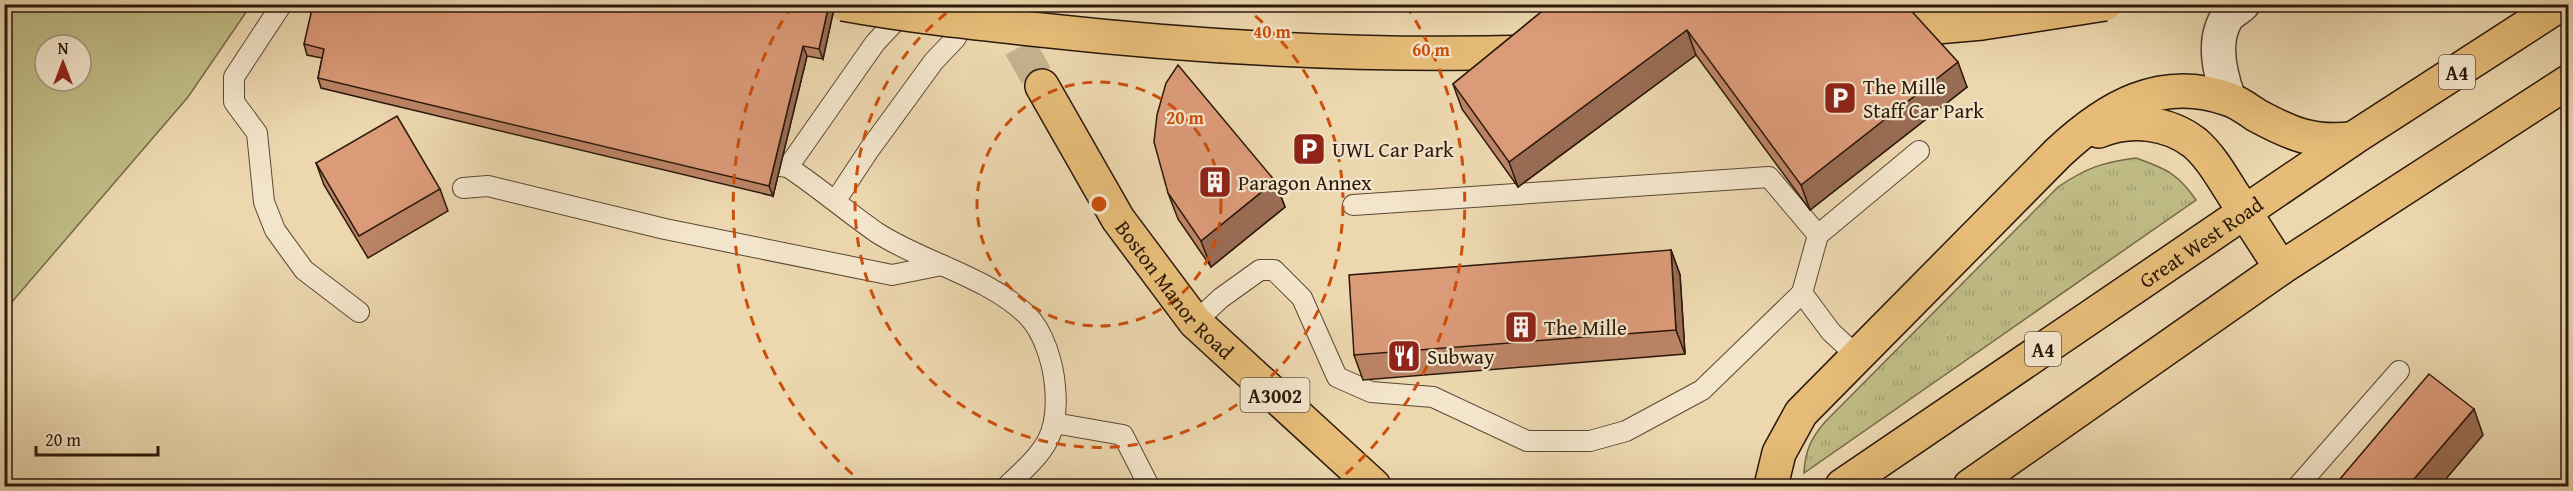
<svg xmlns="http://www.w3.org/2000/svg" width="2573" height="491" viewBox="0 0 2573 491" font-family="'Gentium Book Plus',serif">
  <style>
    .grass { fill: url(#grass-tufts); stroke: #766a48; stroke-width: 1.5 }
    .park { fill: #c0bc85; stroke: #766a48; stroke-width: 1.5; fill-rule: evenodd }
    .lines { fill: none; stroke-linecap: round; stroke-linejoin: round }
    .primary-tunnel { stroke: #c5b18e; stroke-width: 33; stroke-dasharray: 33 16; stroke-linecap: butt }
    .lane-casing { stroke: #5b4834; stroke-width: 22 }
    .street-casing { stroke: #5b4834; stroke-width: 36 }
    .primary-casing { stroke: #2b190b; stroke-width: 36 }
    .highway-casing { stroke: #2b190b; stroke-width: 36 }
    .lane { stroke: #f3e5cb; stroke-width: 20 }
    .street { stroke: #f3e5cb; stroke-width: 33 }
    .primary { stroke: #e6bc78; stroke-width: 33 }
    .highway { stroke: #e6bc78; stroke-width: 33 }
    .highway-bridge-casing { stroke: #2b190b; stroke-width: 36; stroke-linecap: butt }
    .highway-bridge { stroke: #e6bc78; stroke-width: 33 }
    .wall { fill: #bc8467; stroke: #2b190b; stroke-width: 1.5 }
    .shaded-wall { fill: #996c54; stroke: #2b190b; stroke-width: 1.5 }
    .building { fill: #db9a78; stroke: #2b190b; stroke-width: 1.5 }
    .ring { fill: none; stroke: #cc4f0c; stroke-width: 3; stroke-dasharray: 10 8 }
    .labels { text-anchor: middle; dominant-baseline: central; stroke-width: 4.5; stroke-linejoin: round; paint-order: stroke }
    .shield { fill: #f3e5cb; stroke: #675645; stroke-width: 1.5 }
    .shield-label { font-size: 20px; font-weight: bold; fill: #2b190b }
    .poi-label { font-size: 21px; fill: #2b190b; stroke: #f3e5cb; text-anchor: start }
    .street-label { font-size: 21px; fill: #2b190b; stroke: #f3e5cb }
    .centre { fill: #cc4f0c; stroke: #f3e5cb; stroke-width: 3 }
    .ring-label { font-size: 18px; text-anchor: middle; font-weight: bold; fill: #cc4f0c; stroke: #f3e5cb; stroke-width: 4.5; stroke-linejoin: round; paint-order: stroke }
  </style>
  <defs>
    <pattern id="grass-tufts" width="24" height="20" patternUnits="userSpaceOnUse" patternTransform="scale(1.5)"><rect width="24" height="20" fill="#c0bc85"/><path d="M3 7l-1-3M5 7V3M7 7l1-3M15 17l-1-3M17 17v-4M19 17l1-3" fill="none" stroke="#a5a172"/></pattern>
  </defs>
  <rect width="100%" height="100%" fill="#ecd7af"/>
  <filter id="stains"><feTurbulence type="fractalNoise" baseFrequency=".00333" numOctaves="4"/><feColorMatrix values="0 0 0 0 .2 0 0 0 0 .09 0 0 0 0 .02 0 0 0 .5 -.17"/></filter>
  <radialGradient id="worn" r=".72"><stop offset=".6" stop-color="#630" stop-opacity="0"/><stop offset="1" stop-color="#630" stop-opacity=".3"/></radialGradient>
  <path class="grass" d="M2136 158C2167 169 2178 174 2196 200L1804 473C1805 451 1811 438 1825 422L2058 187C2086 168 2103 162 2136 158Z"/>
  <path class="park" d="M5 4 251 5 188 97 5 310ZM45 45H81V81H45Z"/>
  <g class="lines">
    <path class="primary-tunnel" d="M996 4 1042 86"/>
    <defs>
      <g id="lane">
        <path d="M282 4 234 77V102L257 133 264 202 275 230 304 270 359 312"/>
        <path d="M780 166 788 167C818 187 846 211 876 232 921 262 987 276 1027 315 1044 332 1053 363 1055 386 1060 438 1043 452 1007 486"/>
        <path d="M788 167 875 43 905 11"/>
        <path d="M463 188 488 186 665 229 892 275 942 265"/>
        <path d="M836 200 869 150 934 61 955 39 976 4"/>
        <path d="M1353 205 1769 177 1818 235 1802 293"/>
        <path d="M1818 235 1919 151"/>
        <path d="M1195 322 1221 298 1260 270H1274L1302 298 1337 377 1371 392 1433 397 1527 441H1590L1626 431 1702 390 1802 293 1831 332 1856 355"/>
        <path d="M1054 423 1123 435 1149 486"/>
        <path d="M2298 486 2399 371"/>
      </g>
      <path id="street" d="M2229 99C2220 74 2211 40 2228 16 2232 12 2239 8 2243 4"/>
      <g id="primary">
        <path id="s1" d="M1042 86 1118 219 1195 322 1374 486"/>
      </g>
      <g id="highway">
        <path d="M2099 131C2130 118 2168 122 2195 143 2211 157 2222 177 2233 194 2249 219 2265 243 2281 268"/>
        <path d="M1771 486 1779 453 1801 413 2058 153C2106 108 2160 75 2228 99 2238 102 2247 109 2256 115 2291 134 2312 143 2352 139"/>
        <path id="s2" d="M1842 486 2352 139 2561 4"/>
        <path d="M1970 486 2281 268 2568 82"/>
      </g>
    </defs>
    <use href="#lane" class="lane-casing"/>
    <use href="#street" class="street-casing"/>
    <use href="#primary" class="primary-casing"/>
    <use href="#highway" class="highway-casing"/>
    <use href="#lane" class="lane"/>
    <use href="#street" class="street"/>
    <use href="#primary" class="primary"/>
    <use href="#highway" class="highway"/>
    <defs>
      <g id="highway-bridge">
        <path d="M843 4C909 16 975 23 1041 30 1205 48 1371 57 1535 52"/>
        <path d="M1880 32 1982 23 2105 4"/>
      </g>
    </defs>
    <use href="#highway-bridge" class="highway-bridge-casing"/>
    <use href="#highway-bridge" class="highway-bridge"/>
  </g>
  <g class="wall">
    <path d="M835 4 823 59 807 56 773 196 321 88 318 78 322 58 307 55 304 44 320 11Z"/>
    <path d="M1551 4H1905L1967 87 1810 210 1696 55 1518 187 1462 109 1453 84Z"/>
    <path d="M316 163 440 189 448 211 368 258 324 185Z"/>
    <path d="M1275 181 1285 207 1211 267 1178 219 1168 193Z"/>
    <path d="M1671 250 1680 275 1685 354 1363 380 1354 355Z"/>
  </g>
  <g class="shaded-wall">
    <path d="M829 4H835L823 59 819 49Z"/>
    <path d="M1687 30 1696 55 1518 187 1509 162Z"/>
    <path d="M803 46 807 56 773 196 769 186Z"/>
    <path d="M1958 62 1967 87 1810 210 1801 185Z"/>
    <path d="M1275 181 1285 207 1211 267 1201 241Z"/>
    <path d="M1671 250 1680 275 1685 354 1676 330Z"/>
    <path d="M2474 409 2483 435 2440 486H2408Z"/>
  </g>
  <g class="building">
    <path d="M322 4H829L819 49 803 46 769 186 318 78 324 49 304 44 312 9 320 11Z"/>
    <path d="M1551 4H1905L1958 62 1801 185 1687 30 1509 162 1453 84Z"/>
    <path d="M1178 65 1275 181 1201 241 1168 193 1154 142 1157 115 1166 83Z"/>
    <path d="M397 116 440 189 359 236 316 163Z"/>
    <path d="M1671 250 1676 330 1354 355 1349 275Z"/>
    <path d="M2429 374 2474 409 2408 486H2334Z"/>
  </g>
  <g class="ring">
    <circle cx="1099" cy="204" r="122"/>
    <path d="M1241 5A244 244 0 1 1 957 5"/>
    <path d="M866 486A366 366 0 0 1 792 5M1406 5A366 366 0 0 1 1332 486"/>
  </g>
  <defs>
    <symbol id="parking-square" viewBox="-11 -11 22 22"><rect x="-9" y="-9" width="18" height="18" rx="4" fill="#8f2418" stroke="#f3e5cb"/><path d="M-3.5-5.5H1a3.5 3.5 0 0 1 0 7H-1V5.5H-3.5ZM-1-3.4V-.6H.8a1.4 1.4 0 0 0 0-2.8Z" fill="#fff"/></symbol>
    <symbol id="building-square" viewBox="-11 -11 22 22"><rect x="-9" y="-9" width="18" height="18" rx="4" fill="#8f2418" stroke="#f3e5cb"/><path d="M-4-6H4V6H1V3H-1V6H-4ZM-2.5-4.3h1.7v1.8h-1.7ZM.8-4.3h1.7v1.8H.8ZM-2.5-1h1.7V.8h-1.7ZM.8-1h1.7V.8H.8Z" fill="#fff"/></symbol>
    <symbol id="restaurant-square" viewBox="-11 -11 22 22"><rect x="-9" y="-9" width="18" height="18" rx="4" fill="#8f2418" stroke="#f3e5cb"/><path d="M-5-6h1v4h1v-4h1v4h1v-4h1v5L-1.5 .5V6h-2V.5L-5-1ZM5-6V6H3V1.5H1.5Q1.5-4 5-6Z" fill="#fff"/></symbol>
  </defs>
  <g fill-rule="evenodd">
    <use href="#parking-square" x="1821" y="79" width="38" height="38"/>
    <use href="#parking-square" x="1290" y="130" width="38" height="38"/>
    <use href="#building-square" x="1196" y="163" width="38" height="38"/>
    <use href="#building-square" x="1502" y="308" width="38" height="38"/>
    <use href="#restaurant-square" x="1385" y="337" width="38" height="38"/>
  </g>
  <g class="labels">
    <g class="shield">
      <rect x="2439" y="55" width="36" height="34" rx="4.5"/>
      <rect x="2025" y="332" width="36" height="34" rx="4.5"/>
      <rect x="1240.5" y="378" width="69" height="34" rx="4.5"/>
    </g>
    <g class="shield-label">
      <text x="2457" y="72">A4</text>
      <text x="2043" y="349">A4</text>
      <text x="1275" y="395">A3002</text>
    </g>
    <g class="poi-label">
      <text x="1863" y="86">The Mille<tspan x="1863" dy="24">Staff Car Park</tspan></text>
      <text x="1332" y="149">UWL Car Park</text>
      <text x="1238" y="182">Paragon Annex</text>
      <text x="1544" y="327">The Mille</text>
      <text x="1427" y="356">Subway</text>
    </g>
    <g class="street-label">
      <text stroke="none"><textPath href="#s2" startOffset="434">Great West Road</textPath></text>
      <text stroke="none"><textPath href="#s1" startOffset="244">Boston Manor Road</textPath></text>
    </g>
  </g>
  <circle cx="1099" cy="204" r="9" class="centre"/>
  <g class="ring-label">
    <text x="1272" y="38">40 m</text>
    <text x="1431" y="56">60 m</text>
    <text x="1185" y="124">20 m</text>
  </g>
  <rect width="2573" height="491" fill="none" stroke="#ecd7af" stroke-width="24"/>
  <rect x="6" y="6" width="2561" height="479" fill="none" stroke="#2b190b" stroke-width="3"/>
  <rect x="12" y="12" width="2549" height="467" fill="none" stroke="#2b190b" stroke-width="1.5"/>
  <g transform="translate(63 63)"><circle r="28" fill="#f3e5cb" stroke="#a3937e" stroke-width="1.5"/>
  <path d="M0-4.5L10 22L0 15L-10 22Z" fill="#8f2418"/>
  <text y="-9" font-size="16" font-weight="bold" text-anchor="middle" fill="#2b190b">N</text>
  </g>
  <path d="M36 446v9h122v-9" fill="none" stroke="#2b190b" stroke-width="3"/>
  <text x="45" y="446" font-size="18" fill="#2b190b" stroke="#f3e5cb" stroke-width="4.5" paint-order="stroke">20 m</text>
  <rect width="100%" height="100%" filter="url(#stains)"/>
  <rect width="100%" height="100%" fill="url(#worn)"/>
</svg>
